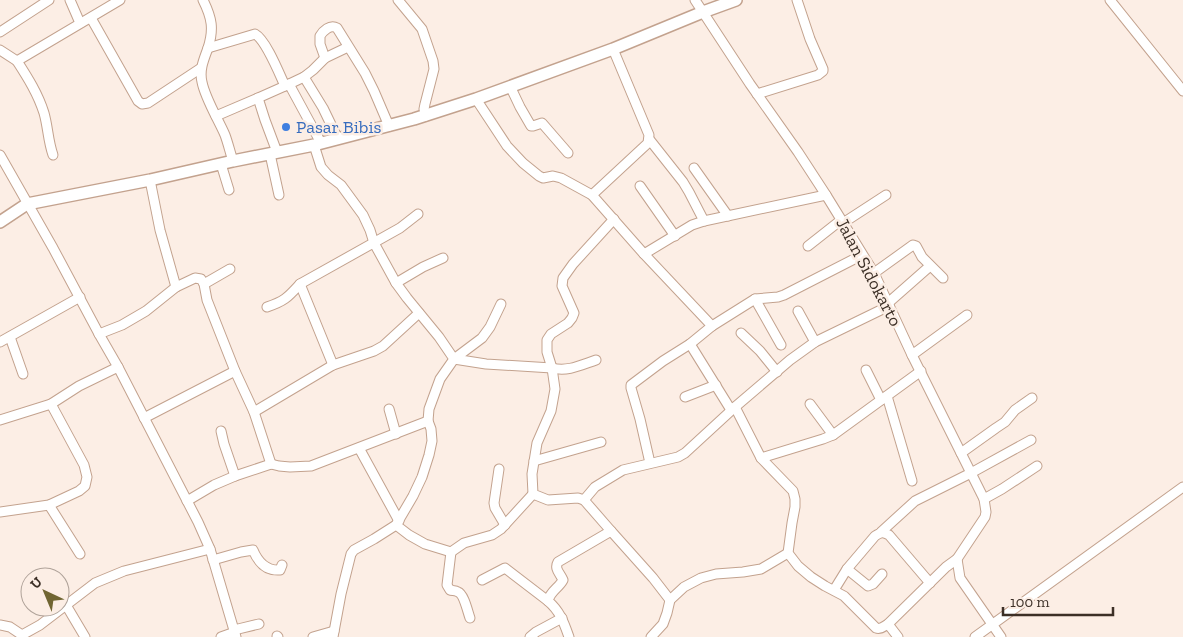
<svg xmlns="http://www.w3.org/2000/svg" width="1183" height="637" viewBox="0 0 1183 637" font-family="'Zilla Slab',serif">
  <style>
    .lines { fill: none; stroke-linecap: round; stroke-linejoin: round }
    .street-casing { stroke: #c3a28e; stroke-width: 11 }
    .secondary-casing { stroke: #c3a28e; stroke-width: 14 }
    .street { stroke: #fff; stroke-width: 9 }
    .secondary { stroke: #fff; stroke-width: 11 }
    .shop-dot { fill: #3f7fe0; stroke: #fceee5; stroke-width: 2 }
    .labels { text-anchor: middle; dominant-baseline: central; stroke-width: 5; stroke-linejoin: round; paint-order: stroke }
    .shop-label { font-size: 18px; fill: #366cbe; stroke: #fceee5; text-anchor: start }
    .street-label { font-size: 18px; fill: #3c2f26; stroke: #fceee5 }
  </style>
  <rect width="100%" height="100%" fill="#fceee5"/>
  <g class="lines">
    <defs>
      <g id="street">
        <path d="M70 0 80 23"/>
        <path d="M203 0C212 18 214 29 208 48 204 59 199 70 202 82 205 98 218 119 225 135 228 143 230 152 233 161"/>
        <path d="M398 0 422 29 433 61 434 69 425 104 424 109 426 116"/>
        <path d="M695 0 750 84 798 152 826 195 874 273 912 355 984 499 986 512 985 517 957 559 946 567 888 624C884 626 881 630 876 628L844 596 825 586 811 577 798 566 788 553 792 523 795 507V499L793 491 761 458 735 407"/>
        <path d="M1110 0 1183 91"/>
        <path d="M91 18 138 101 142 104 148 103 201 68"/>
        <path d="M0 32 49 0"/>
        <path d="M208 48 255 34C266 40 279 73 285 86L258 98 265 120 277 152"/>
        <path d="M0 50 17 61 120 0"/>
        <path d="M325 58 320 44V36C323 31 330 24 337 28L365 73 374 91 389 126"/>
        <path d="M17 61C28 78 38 94 44 113 48 127 48 141 53 155"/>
        <path d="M304 77 323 108 338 139"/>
        <path d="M289 84 321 143"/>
        <path d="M285 86 304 77 313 70 325 58 348 47"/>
        <path d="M510 86 520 107 531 126H533L542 123 568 153"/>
        <path d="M757 94 818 75 823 71V69L810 39 797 0"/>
        <path d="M476 99 507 146 523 163 539 176 543 178 553 176 561 178 592 195 644 254 712 326"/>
        <path d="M216 116 258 98"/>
        <path d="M649 139 683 182 689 192 704 221"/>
        <path d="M314 145 321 167 328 175 341 185 363 215 370 230 374 243 396 283 407 298 439 337 454 359 440 379 429 409 428 421 431 429 432 441 429 455 422 477 413 496 396 525 374 539 354 550 351 554 341 594 333 637"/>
        <path d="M270 154 279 195"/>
        <path d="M0 155 53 248 99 334 118 367 198 522 210 549 236 637"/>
        <path d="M221 164 229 190"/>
        <path d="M694 168 728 216"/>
        <path d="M150 180 160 230 176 287"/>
        <path d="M640 186 675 236"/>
        <path d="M592 195 648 143 649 135 613 49"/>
        <path d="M614 219 573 264 563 278 562 286 574 313 572 318 568 323 551 334 547 340V352L552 368 555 389 551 411 537 443 532 474 533 494 548 500 578 498 584 500 595 487 623 470 678 457 685 453 735 407 790 360 815 342 889 306"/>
        <path d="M843 223 886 195"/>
        <path d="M808 246 841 220"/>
        <path d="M644 254 692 225 704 221 826 195"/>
        <path d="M874 273 913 245 916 246 922 257 943 278"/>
        <path d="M396 283 423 267 443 258"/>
        <path d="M204 284 230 269"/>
        <path d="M300 284 333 365"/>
        <path d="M755 299 781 345"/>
        <path d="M888 303 930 266"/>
        <path d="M267 307C285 301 288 297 300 284L400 228 418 214"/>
        <path d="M798 311 815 342"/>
        <path d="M741 333 760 351 777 372"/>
        <path d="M99 334 122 325 146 311 176 287 195 278 201 279 204 284 207 300 235 371 254 412 271 464"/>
        <path d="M10 337 23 374"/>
        <path d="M0 342 80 297"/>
        <path d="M690 344 731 410"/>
        <path d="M912 355 967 315"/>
        <path d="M454 359 486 364 552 368C568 372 581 365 596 360"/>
        <path d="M454 359 482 338 490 327 501 304"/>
        <path d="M866 370 881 400"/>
        <path d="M887 396 912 481"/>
        <path d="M685 397 716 385"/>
        <path d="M810 404 833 435"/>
        <path d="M389 409 396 434"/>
        <path d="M254 412 333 365 374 351 383 346 419 313"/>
        <path d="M144 418 235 371"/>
        <path d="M0 420 51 404 79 386 118 367"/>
        <path d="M221 431 224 444 235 476"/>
        <path d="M359 448 399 521"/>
        <path d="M961 453 996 428 1005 422 1015 410 1032 398"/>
        <path d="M761 458 823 439 833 435 921 371"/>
        <path d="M534 461 601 442"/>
        <path d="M650 463 640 419 631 388V385L663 361 690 344 712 326 755 299 778 297 784 295 862 255"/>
        <path d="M499 469 494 503 495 508 505 525"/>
        <path d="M984 499 1002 489 1037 466"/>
        <path d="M584 500 611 531"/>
        <path d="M187 501 214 485 235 476 271 464 279 466 290 467 311 466 428 421"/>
        <path d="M49 505 80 554"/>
        <path d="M0 512 49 505 79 491 85 486 87 477 84 465 51 404"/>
        <path d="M396 525 409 535 425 544 451 552 464 543 492 535 501 529 533 494"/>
        <path d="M881 532 915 501 971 473 1031 440"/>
        <path d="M451 552 447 585 450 590C452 591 455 590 458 592 464 594 468 613 470 618"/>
        <path d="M957 559 960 578 1001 637"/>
        <path d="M213 560 241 552 253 550C258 562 266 571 280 570L282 565"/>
        <path d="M847 569 868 586 873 584 882 574"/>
        <path d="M482 580 505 568 548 601"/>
        <path d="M834 590 847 569 875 536C881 532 883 532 889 535L930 583"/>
        <path d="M66 605 85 637"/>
        <path d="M888 624 898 637"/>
        <path d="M0 625 10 627 22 635 40 625 95 583 124 571 210 549"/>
        <path d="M234 630 259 624"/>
        <path d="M277 636 278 637"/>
        <path d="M221 637 235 632"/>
        <path d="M313 637 334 631"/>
        <path d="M530 637 536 632 562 618"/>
        <path d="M569 637C564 623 560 611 548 601 550 591 559 588 563 580 560 573 554 569 558 562L611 531 653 578 670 600"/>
        <path d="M651 637 663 624 667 613 670 600 684 587 701 578 716 574 743 572 761 569 788 553"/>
        <path d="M975 637 1183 487"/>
      </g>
      <path id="secondary" d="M0 222 27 204 150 180 233 161 314 145 414 119 476 99 613 49 703 12 736 0"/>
    </defs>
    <use href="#street" class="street-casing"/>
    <use href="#secondary" class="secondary-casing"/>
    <use href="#street" class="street"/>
    <use href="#secondary" class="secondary"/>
  </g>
  <circle class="shop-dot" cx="286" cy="127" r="5"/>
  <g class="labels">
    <g class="shop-label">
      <text x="296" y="127">Pasar Bibis</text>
    </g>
    <g class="street-label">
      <text transform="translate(869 272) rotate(62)">Jalan Sidokarto</text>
    </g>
  </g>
  <g transform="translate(45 592) rotate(316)"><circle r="24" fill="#fceee5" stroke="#afa299"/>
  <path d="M0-4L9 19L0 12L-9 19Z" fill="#706532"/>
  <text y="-8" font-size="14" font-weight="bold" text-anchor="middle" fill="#3c2f26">U</text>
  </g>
  <path d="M1003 607v8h110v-8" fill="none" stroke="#3c2f26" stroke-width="2.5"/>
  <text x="1010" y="607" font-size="15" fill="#3c2f26" stroke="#fceee5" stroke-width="4" paint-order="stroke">100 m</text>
</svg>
